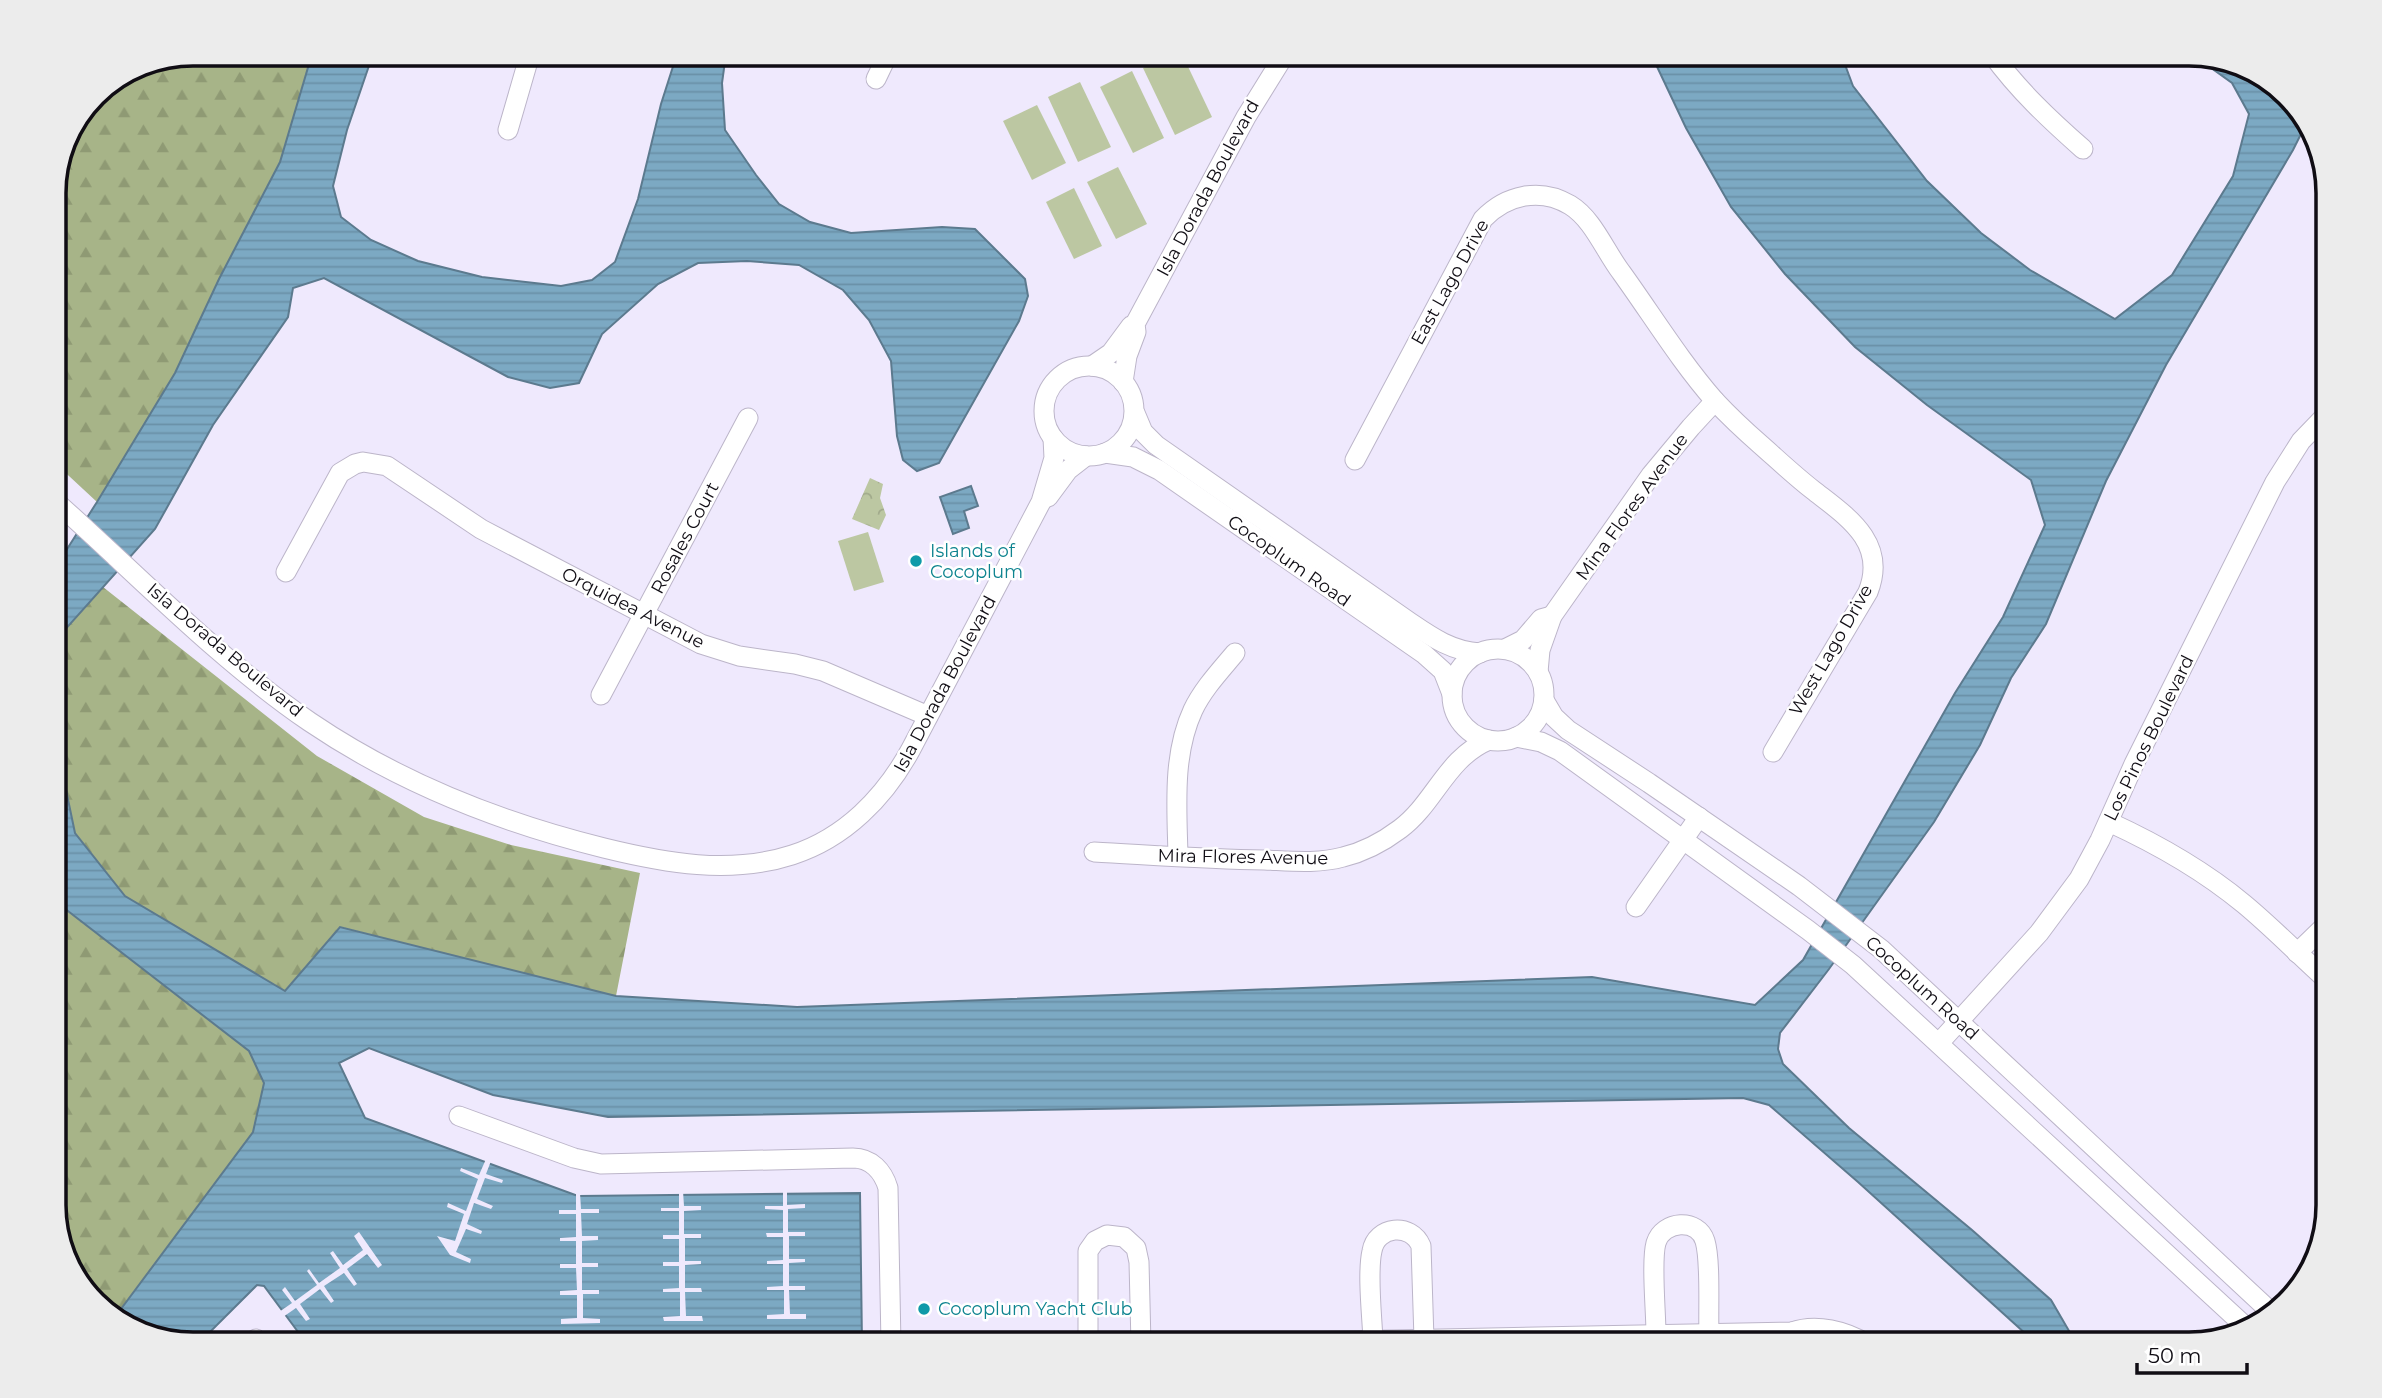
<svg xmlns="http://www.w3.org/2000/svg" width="2382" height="1398" viewBox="0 0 2382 1398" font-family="Montserrat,sans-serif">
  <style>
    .green { fill: #bcc7a2 }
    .forest { fill: url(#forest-firs) }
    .park { fill: url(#park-crowns) }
    .water { fill: url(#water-rules); stroke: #5c7a8e; stroke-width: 2 }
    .pier { fill: #efe9fd }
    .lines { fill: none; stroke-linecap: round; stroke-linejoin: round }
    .minor-casing { stroke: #bcb5c9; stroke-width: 21 }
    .minor { stroke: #fff; stroke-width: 19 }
    .culture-dot { fill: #0f9aa8; stroke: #fff; stroke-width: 2.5 }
    .labels { text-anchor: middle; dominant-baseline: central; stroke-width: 5; stroke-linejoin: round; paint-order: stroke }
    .street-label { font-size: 18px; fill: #100d14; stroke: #fff }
    .culture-label { font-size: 18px; fill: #0d838f; stroke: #fff; text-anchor: start }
    .rim { fill: none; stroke: #100d14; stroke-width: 3.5 }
  </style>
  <defs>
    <pattern id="forest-firs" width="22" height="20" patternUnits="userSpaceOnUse" patternTransform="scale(1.75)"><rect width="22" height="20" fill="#a7b488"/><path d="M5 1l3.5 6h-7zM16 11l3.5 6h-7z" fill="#8f9a74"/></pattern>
    <pattern id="park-crowns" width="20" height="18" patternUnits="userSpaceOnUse" patternTransform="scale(1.75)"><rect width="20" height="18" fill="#bcc7a2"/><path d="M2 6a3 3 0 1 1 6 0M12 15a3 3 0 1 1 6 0" fill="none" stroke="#a1aa8b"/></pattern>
    <pattern id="water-rules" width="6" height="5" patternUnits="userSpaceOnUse" patternTransform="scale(1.75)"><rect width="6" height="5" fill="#7ca9c3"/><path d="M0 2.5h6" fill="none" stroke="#6a90a7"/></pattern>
  </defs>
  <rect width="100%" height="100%" fill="#efe9fd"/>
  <g class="green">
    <path d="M1171 54H1182L1212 117 1175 135 1143 68Z"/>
    <path d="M1132 71 1164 138 1133 153 1100 87Z"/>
    <path d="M1080 82 1111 147 1078 162 1048 97Z"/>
    <path d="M1037 105 1066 163 1032 180 1003 121Z"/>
    <path d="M1118 167 1147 224 1116 239 1087 182Z"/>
    <path d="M1074 188 1102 246 1074 259 1046 202Z"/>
    <path d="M868 532 884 582 854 591 838 541Z"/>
  </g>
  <g class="forest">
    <path d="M193 54H312L280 162 219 279 175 373 97 502 55 463V184L65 140 95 95 140 65Z"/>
    <path d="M103 587 317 756 424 817 511 845 640 873 616 996 341 927 285 992 125 896 75 833 65 785 55 778V641Z"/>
    <path d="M55 901 249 1051 264 1083 253 1132 115 1317 73 1275 55 1214Z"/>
  </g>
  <path class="park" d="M870 478 883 484 880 498 886 515 879 530 852 519Z"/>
  <g class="water">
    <path d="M312 54H373L347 130 333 186 341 217 371 240 418 261 482 277 561 286 592 280 615 262 638 199 661 104 677 54H726L722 83 725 130 756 175 779 204 810 222 851 233 942 227 975 229 1025 279 1028 296 1019 321 939 463 917 471 903 460 897 436 891 361 869 320 843 290 799 265 747 261 698 263 658 284 602 334 579 383 550 388 508 377 324 278 293 288 288 317 213 425 155 529 55 641V568L97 502 175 373 219 279 280 162Z"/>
    <path d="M1651 54H1841L1853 86 1927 181 1981 233 2030 270 2115 319 2172 275 2233 176 2249 114 2232 83 2193 55 2258 73 2305 116 2307 122 2293 150 2166 365 2106 481 2046 624 2011 678 1980 745 1934 822 1829 969 1780 1033 1778 1049 1783 1064 1849 1128 1972 1230 2051 1300 2072 1336 2073 1344H2037L1858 1182 1769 1105 1743 1098 608 1117 493 1095 369 1048 339 1063 365 1118 578 1196 860 1193 862 1344H307L264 1286 257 1285 198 1344 124 1325 115 1317 253 1132 264 1083 249 1051 55 901V778L65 785 75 833 125 896 285 991 340 927 616 996 797 1007 1592 977 1755 1005 1803 960 1955 693 2003 617 2045 525 2031 480 1927 405 1855 347 1785 274 1731 207 1686 128Z"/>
    <path d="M971 486 978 506 964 511 969 528 953 534 940 497Z"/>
  </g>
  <g class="pier">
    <path d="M486 1159 491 1161 486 1174 503 1180 502 1183 485 1178 477 1199 493 1206 491 1209 474 1203 467 1224 482 1231 481 1234 466 1229 456 1252 471 1259 470 1263 450 1255 437 1236 455 1241 464 1214 447 1207 448 1203 466 1211 478 1179 460 1171 461 1168 479 1175Z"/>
    <path d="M783 1190H787V1205L805 1204V1208L788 1209V1232H805V1236H789V1259H805V1262L789 1263V1286H805V1290H789L790 1314H806V1319H767V1315L784 1314V1290H767V1287L783 1286V1264H767V1261L783 1260V1237H767L766 1233H783V1210L765 1209V1206H783Z"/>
    <path d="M683 1191 684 1206H701V1210L684 1211V1234H701V1238H685V1261H701V1264L685 1265V1288H701L702 1292H685L686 1316H702L703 1321H664L663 1317 680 1316V1292H663V1289L679 1288V1266H663V1262H679V1239H663V1235H679V1211H661V1208H679V1192Z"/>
    <path d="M576 1192 580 1193 581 1209H599V1213H581L582 1236H598V1240L582 1241V1263H598V1267H582V1290H599V1294H583V1318L600 1319V1323L561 1324V1319L577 1318V1295H560V1291L577 1290 576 1268H560V1264H576V1241H560V1238L576 1237V1214H559V1210H576Z"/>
    <path d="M359 1232 382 1265 378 1268 367 1254 347 1269 357 1284 354 1286 344 1273 324 1286 334 1301 331 1303 320 1289 300 1304 310 1319 306 1321 296 1308 283 1317 279 1312 292 1303 282 1290 285 1287 295 1301 317 1285 307 1271 309 1269 319 1283 340 1268 330 1253 333 1251 343 1265 363 1250 354 1236Z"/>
  </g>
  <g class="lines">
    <defs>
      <g id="minor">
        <path d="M1992 54C2018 90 2050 120 2083 149"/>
        <path d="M876 79 888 54"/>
        <path d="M508 130 530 54"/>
        <circle cx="1089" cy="411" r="45"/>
        <path d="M1092 366 1111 353 1131 326"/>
        <path d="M1123 382 1127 356 1136 332 1135 324 1246 117 1285 54"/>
        <path d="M1135 413 1143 432 1156 445 1411 623C1433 638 1452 651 1480 653"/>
        <path d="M1105 453 1133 457 1159 470 1424 654 1443 671 1452 694"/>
        <path d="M1355 460 1483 219C1506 195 1540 187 1570 205 1593 219 1605 251 1621 272 1652 315 1680 361 1715 401 1729 416 1745 431 1761 445 1778 460 1795 476 1813 490 1846 516 1888 542 1868 592L1773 752"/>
        <path d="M1048 497 1068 470 1086 456"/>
        <path d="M55 501C137 574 219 660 310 722 400 783 499 822 604 848 665 863 730 875 792 855 845 838 885 797 911 749L1041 502 1054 458 1053 438"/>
        <path d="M286 572 340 473 355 464 363 462 387 466 481 529 701 644 739 656 795 664 823 671 928 716"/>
        <path d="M1505 649 1523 640 1541 619 1552 616"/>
        <circle cx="1498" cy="695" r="46"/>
        <path d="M1538 672 1540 650 1552 616 1651 475 1691 427 1715 401"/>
        <path d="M601 695 748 418"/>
        <path d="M1544 700 1554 717 1568 730 1649 783 1799 886 1881 949 2271 1312"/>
        <path d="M1516 737 1541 742 1560 751 1808 930 1853 965 2247 1328"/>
        <path d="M2109 822C2157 844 2203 870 2244 904 2273 928 2300 956 2328 981"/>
        <path d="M1094 852C1151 855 1207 859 1264 860 1290 861 1318 864 1343 857 1364 852 1384 841 1400 829 1435 803 1446 758 1489 740"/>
        <path d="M1178 856C1177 809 1172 755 1193 710 1203 689 1220 671 1235 653"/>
        <path d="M1636 907 1699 817"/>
        <path d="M2297 953 2328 923"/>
        <path d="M1939 1043 2039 933 2079 879 2100 840 2134 764 2275 482 2301 441 2328 413"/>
        <path d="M459 1116 574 1158 601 1164 853 1158C871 1158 883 1171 888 1188L891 1344"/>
        <path d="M1792 1332 1800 1338 1819 1344"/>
        <path d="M1656 1334C1656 1312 1651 1261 1656 1243 1663 1220 1698 1218 1705 1241 1711 1261 1708 1310 1709 1333"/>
        <path d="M256 1339 260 1344"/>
        <path d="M1373 1340C1372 1316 1367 1273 1372 1251 1376 1226 1411 1222 1421 1246L1424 1339"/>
        <path d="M1088 1344V1251L1095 1241 1107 1235 1124 1237 1136 1248 1139 1262 1141 1344"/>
        <path d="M1190 1344 1792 1332C1816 1323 1846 1331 1867 1344"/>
      </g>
    </defs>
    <use href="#minor" class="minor-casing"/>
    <use href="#minor" class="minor"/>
  </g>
  <g class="culture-dot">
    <circle cx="916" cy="561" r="7"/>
    <circle cx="924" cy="1309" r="7"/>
  </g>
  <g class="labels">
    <g class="street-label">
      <text transform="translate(1208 188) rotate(-62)">Isla Dorada Boulevard</text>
      <text transform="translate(1450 282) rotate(-61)">East Lago Drive</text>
      <text transform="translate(1632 507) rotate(-54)">Mina Flores Avenue</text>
      <text transform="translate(685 538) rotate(-62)">Rosales Court</text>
      <text transform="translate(1289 561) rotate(35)">Cocoplum Road</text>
      <text transform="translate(633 608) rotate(27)">Orquidea Avenue</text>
      <text transform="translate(225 650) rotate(40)">Isla Dorada Boulevard</text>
      <text transform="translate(1831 650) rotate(-60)">West Lago Drive</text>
      <text transform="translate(945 684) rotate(-62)">Isla Dorada Boulevard</text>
      <text transform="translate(2149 738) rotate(-64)">Los Pinos Boulevard</text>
      <text transform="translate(1243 857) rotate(1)">Mira Flores Avenue</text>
      <text transform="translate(1922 988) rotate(42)">Cocoplum Road</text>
    </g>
    <g class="culture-label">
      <text x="930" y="551">Islands of<tspan x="930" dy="21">Cocoplum</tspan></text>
      <text x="938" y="1309">Cocoplum Yacht Club</text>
    </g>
  </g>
  <path d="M0 0H2382V1398H0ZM193 66H2189A127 127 0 0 1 2316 193V1205A127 127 0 0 1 2189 1332H193A127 127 0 0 1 66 1205V193A127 127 0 0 1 193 66Z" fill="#ececec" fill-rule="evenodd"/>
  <path class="rim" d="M193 66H2189A127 127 0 0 1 2316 193V1205A127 127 0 0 1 2189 1332H193A127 127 0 0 1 66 1205V193A127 127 0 0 1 193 66Z"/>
  <path d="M2137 1363v10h110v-10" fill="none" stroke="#100d14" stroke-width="3.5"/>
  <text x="2148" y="1363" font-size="21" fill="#100d14" stroke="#ffffff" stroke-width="5" paint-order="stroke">50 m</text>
</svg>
